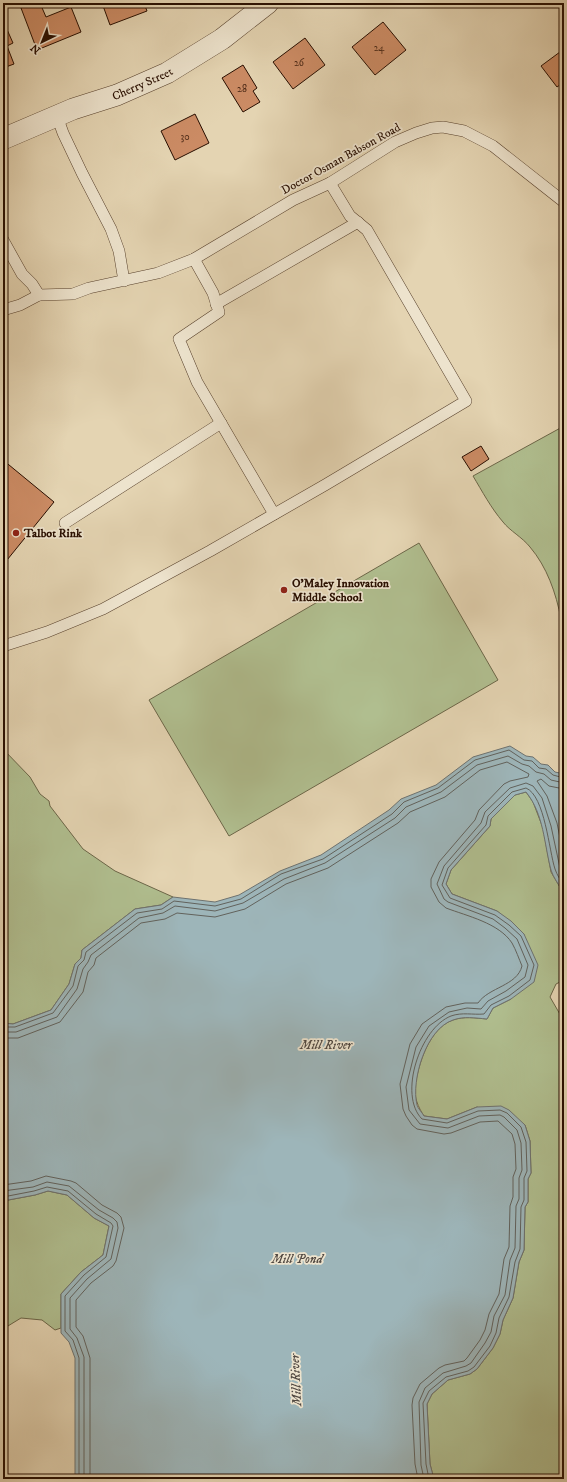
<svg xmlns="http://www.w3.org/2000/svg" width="567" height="1482" viewBox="0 0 567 1482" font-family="'IM FELL DW Pica',serif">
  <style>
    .green { fill: #b0be8f; stroke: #6c6648 }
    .water { fill: #9db5b9; stroke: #6e726f }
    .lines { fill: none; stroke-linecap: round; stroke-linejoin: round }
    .shore { stroke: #62625c; stroke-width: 1 }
    .building { fill: #cb8b64; stroke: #280e00 }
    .lane-casing { stroke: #57402c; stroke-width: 12 }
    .street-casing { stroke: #57402c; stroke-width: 22 }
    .lane { stroke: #ede3cd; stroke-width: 11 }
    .street { stroke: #ede3cd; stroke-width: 21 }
    .poi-dot { fill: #8f2418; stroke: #ede3cd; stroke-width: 1.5 }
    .labels { text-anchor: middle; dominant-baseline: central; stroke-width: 3.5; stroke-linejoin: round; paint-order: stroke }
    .number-label { font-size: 10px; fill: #512d19 }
    .street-label { font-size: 12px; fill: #280e00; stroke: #ede3cd }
    .poi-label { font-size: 12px; font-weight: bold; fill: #280e00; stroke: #ede3cd; text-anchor: start }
    .water-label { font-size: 13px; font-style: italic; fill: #514841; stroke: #ede3cd }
  </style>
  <rect width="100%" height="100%" fill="#e4d4b2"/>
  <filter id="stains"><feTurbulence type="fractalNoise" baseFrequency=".005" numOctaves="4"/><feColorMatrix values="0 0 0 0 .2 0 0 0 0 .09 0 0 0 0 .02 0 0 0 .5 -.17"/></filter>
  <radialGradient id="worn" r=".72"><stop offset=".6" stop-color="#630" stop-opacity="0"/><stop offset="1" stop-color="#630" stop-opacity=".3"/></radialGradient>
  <g class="green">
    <path d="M564 426V623L561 619C556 593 547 567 530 547 522 537 510 531 503 522 491 508 482 491 473 476Z"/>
    <path d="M419 543 498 680 229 836 149 700Z"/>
    <path d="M3 749 30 777 40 794 49 801 50 806 83 849 115 871 173 897 161 905 135 909 82 950 81 958 75 964 69 984 51 1010 13 1024 3 1023Z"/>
    <path d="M526 792 533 802 543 828 551 872 561 889 564 891V980L556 984 550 997 561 1016 564 1019V1479H434L430 1464 427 1404 432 1394 448 1380 470 1374 477 1369 493 1348 500 1334 503 1320 513 1298 519 1262 524 1250 525 1207 528 1202V1179L531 1173 530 1141 525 1125 477 1107 447 1119 424 1116C418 1107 414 1097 415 1087 418 1065 429 1028 453 1020 464 1016 475 1018 487 1019L493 1008 511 999 524 934 497 911 452 894 446 884 451 870 490 826 491 819 515 795Z"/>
    <path d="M48 1191 67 1195 94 1218 109 1226 103 1255 81 1272 61 1294V1328L55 1330 42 1320 21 1318 3 1329V1201L35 1195Z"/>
  </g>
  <path class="water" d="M510 746 526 756 533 757 541 764 548 765 555 772 564 774V891L561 889C558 883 553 877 551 870 544 844 544 814 526 792L515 795 491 819 490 826 451 870 446 884 452 894 497 911 511 921 524 934 538 965 534 982 511 999 493 1008 487 1019C475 1018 464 1016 453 1020 426 1029 411 1080 417 1105 418 1109 422 1112 424 1116L447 1119 477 1107 501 1106 509 1110 525 1125 530 1141 531 1173 528 1179V1202L525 1207 524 1250 519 1262 513 1298 503 1320 500 1334 493 1348 477 1369 470 1374 448 1380 432 1394 427 1404 430 1464 434 1479H75V1358L69 1342 61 1333V1294L81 1272 103 1255 109 1226 94 1218 67 1195 48 1191 35 1195 3 1201V1023L13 1024 51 1010 69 984 75 964 81 958 82 950 135 909 161 905 173 897 215 902 239 895 280 871 321 855 389 810 401 799 436 785 473 757Z"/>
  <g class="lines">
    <g class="shore">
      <path d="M564 789 549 786 541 779 537 781 547 796 557 823 564 858"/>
      <path d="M3 1027H15L53 1013 73 986 78 966 84 960 86 952 137 913 162 909 174 901 215 906 241 899 281 874 323 859 392 814 404 802 438 788 475 760 509 750 524 760 532 761 539 768 546 769 553 775 564 778"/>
      <path d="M3 1032H16L57 1017 77 989 83 969 88 962 91 955 139 918 163 913 175 906 215 911 243 903 284 879 325 863 395 818 406 807 441 792 477 765 508 756 522 764 529 766 536 772 544 774 551 780 564 783"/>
      <path d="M3 1038H18L60 1022 83 992 88 972 94 965 96 958 141 923 165 919 177 913 215 917 245 909 286 884 328 868 398 823 410 812 445 797 480 770 507 762 529 774 528 777 510 781 504 784 479 810 475 820 439 862 431 879V887L439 902 446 908C467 916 499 923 512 943 516 950 519 959 522 966 517 986 489 987 478 1003H465L446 1007 422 1024 410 1044 400 1084 403 1109 406 1116 412 1125 417 1129 444 1134 451 1133 480 1122 498 1121 512 1134 515 1144 516 1169 513 1177V1197L510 1206 509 1247 504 1259 499 1294 489 1314 485 1330 480 1340 467 1358 464 1361 445 1365 439 1368 420 1384 413 1398 412 1405 415 1464 418 1479"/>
      <path d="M3 1185 31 1181 46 1176 71 1181 76 1183 102 1205 117 1213 121 1217 124 1228 116 1261 113 1266 91 1283 76 1300V1327L83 1336 90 1358V1479"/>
      <path d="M3 1191 33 1187 47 1182 69 1186 99 1210 113 1218 117 1222 118 1228 111 1259 87 1279 70 1298V1329L77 1338 84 1357V1479"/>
      <path d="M3 1197 34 1191 47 1187 68 1191 96 1214 111 1223 113 1226 106 1257 84 1275 65 1296V1331L73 1340 79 1358V1479"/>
      <path d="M424 1479 421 1465 419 1402 425 1388 443 1373 466 1366 471 1363 485 1343 491 1332 494 1316 505 1295 510 1260 515 1248 516 1206 519 1199V1178L522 1170 521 1143 517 1130 504 1117 500 1115 479 1116 448 1128 420 1124 409 1110 406 1087 416 1047 429 1026 449 1012 467 1008 481 1009 488 1001 506 991 525 977 528 965 517 939 505 928 493 919 448 902 444 899 437 884 444 866 481 823 485 812 510 788 526 783 533 786 542 798 551 826 560 868 564 876"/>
      <path d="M429 1479 426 1464 423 1403 429 1391 446 1377 468 1371 474 1367 490 1346 496 1333 499 1318 509 1297 515 1262 520 1249 521 1207 524 1200V1178L527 1171 526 1142 521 1127 507 1113 500 1110 478 1111 447 1123 422 1119C398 1095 420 1028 451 1016 462 1012 473 1015 484 1014L491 1005 509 996 530 980 534 965 521 936 509 925 495 915 450 898 442 885 448 868 486 825 488 816 512 792 526 788C545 796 549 851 555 869 557 875 561 881 564 886"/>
    </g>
  </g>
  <g class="building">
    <path d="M34 3H40L46 17 71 7 81 32 37 50 21 8Z"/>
    <path d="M102 3H144L147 11 110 25Z"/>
    <path d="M383 22 406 50 375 75 352 47Z"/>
    <path d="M3 25H5L13 43 7 46 14 64 3 68Z"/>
    <path d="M305 38 325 65 293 89 273 62Z"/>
    <path d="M564 49V82L557 87 541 66Z"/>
    <path d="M243 65 257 88 253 91 260 102 243 112 222 78Z"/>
    <path d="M195 114 209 143 175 160 161 131Z"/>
    <path d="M481 446 489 459 471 471 462 457Z"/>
    <path d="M3 460 54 502 3 565Z"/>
  </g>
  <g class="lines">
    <defs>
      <g id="lane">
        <path d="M57 116 63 133 82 173 111 229 119 251 124 281"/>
        <path d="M3 240 22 274 32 284 39 295 73 294 89 288 158 273 194 259 293 200 330 183 395 142 416 133 432 128 443 127 464 131 493 146 564 202"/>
        <path d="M194 259 213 293 219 312 179 339 197 382 274 514"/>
        <path d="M216 304 358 222"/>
        <path d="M3 310 20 305 39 295"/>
        <path d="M65 523 221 423"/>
        <path d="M3 646 47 632 103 609 210 551 325 485 466 401 367 230 350 216 330 183"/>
      </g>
      <g id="street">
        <path id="s1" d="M3 139 73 109 117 95 167 73 222 39 268 3"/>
      </g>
    </defs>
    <use href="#lane" class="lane-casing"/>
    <use href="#street" class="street-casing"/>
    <use href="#lane" class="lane"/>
    <use href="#street" class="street"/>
  </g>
  <g class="poi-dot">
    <circle cx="16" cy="533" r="4"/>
    <circle cx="284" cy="590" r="4"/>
  </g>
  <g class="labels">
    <g class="number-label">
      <text x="379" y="48">24</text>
      <text x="299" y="63">26</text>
      <text x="242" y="89">28</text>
      <text x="185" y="137">30</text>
    </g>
    <g class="street-label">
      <text stroke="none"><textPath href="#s1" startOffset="150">Cherry Street</textPath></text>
      <text transform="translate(341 159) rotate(-29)">Doctor Osman Babson Road</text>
    </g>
    <g class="poi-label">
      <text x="24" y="533">Talbot Rink</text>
      <text x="292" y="583">O'Maley Innovation<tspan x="292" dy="14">Middle School</tspan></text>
    </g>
    <g class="water-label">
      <text x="326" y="1045">Mill River</text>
      <text x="297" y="1259">Mill Pond</text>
      <text transform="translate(296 1380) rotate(-93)">Mill River</text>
    </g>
  </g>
  <rect width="567" height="1482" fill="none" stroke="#e4d4b2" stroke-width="16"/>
  <rect x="4" y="4" width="559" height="1474" fill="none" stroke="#280e00" stroke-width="2"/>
  <rect x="8" y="8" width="551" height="1466" fill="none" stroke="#280e00"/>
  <g transform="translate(42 42) rotate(223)" stroke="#ede3cd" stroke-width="3" paint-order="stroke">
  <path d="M0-3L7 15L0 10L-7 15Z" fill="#280e00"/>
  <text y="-6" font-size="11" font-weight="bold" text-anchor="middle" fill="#280e00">N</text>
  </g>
  <rect width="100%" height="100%" filter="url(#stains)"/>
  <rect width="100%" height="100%" fill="url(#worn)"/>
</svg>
